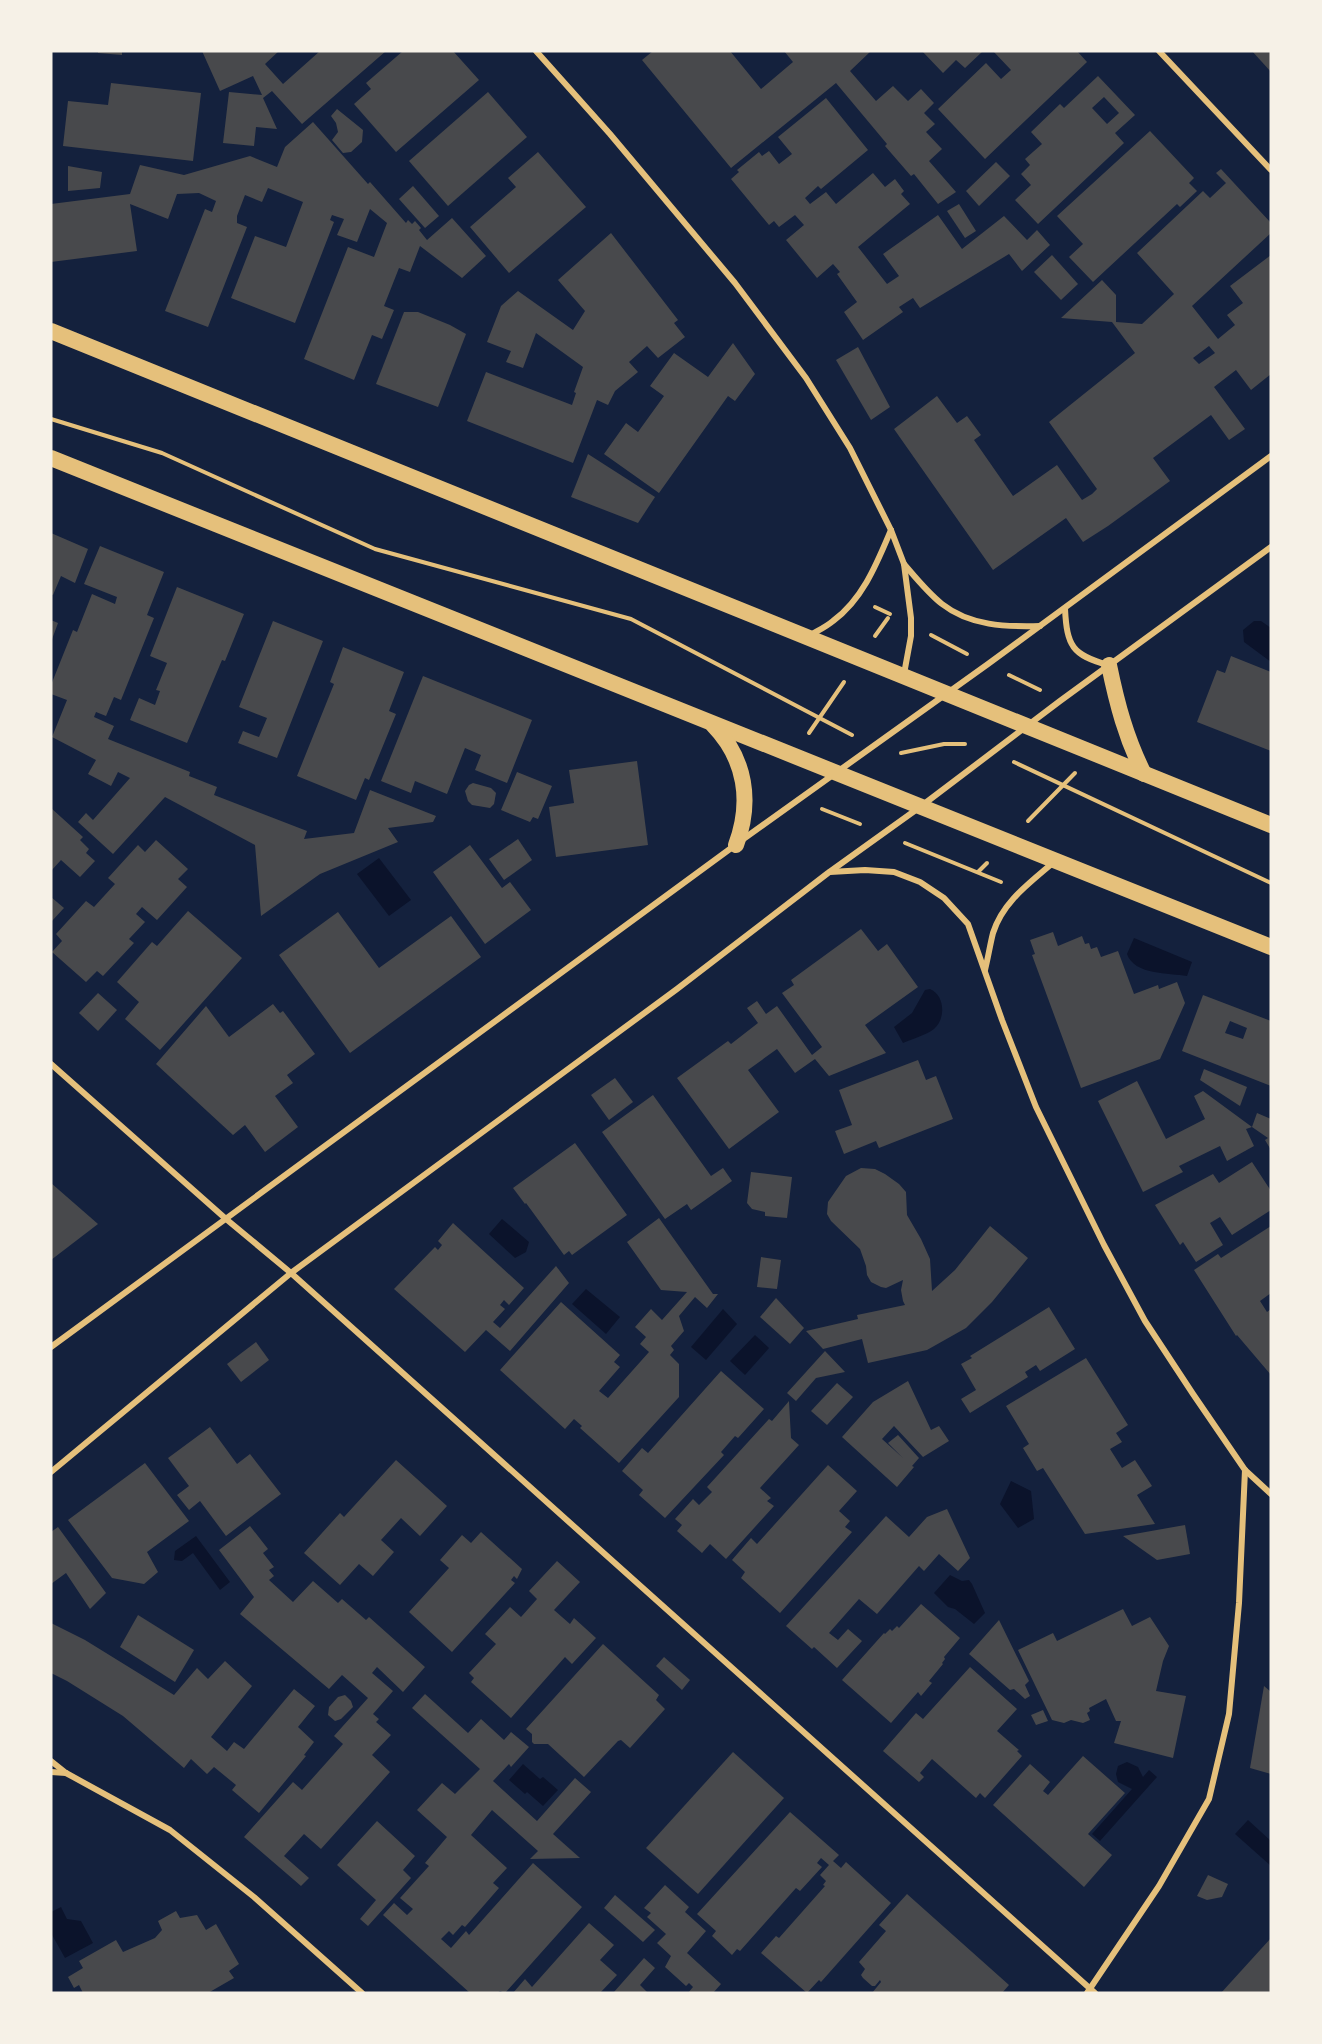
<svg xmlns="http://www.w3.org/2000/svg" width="1322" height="2044" viewBox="0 0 1322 2044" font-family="'Playfair Display',serif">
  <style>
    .water { fill: #0b132b }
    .building { fill: #48494c; fill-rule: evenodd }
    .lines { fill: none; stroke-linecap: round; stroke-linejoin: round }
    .path { stroke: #e5c07b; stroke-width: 4 }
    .minor { stroke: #e5c07b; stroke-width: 6 }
    .trunk { stroke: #e5c07b; stroke-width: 16 }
  </style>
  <rect width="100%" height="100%" fill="#14213d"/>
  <g class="water">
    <path d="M1254 621H1261L1271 628V662L1244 642 1243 630Z"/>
    <path d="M379 858 411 900 389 916 357 874Z"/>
    <path d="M1134 938 1192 962 1187 976C1169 973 1134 975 1127 954Z"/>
    <path d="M930 989C945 995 946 1019 934 1029 926 1035 912 1039 903 1043L894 1027 912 1013 925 990Z"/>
    <path d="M502 1219 529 1242 526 1252 515 1258 489 1234Z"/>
    <path d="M586 1289 620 1317 606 1334 572 1304Z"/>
    <path d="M723 1309 737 1324 706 1360 691 1347Z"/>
    <path d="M755 1335 769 1348 745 1375 730 1361Z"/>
    <path d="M1011 1481 1031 1491 1034 1519 1018 1528 1000 1504Z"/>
    <path d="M196 1536 230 1582 220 1590 193 1553 182 1561 174 1560 175 1551Z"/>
    <path d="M950 1575 962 1581 969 1580 972 1584 985 1613 974 1624 955 1609 948 1607 934 1593Z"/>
    <path d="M1127 1762 1138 1767 1143 1777 1149 1770 1157 1777 1100 1841 1092 1834 1132 1789 1118 1782 1116 1774 1118 1766Z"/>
    <path d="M523 1764 540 1779 543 1777 558 1790 543 1806 527 1792 525 1794 509 1780Z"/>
    <path d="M1248 1820 1271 1841V1866L1235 1834Z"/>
    <path d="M61 1907 67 1919 81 1921 93 1943 65 1958 51 1933V1912Z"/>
  </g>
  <g class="building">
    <path d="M98 51H122V55L98 53Z"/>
    <path d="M202 51H279L265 64 283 84 320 51H386L302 124 272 91 263 98 277 129 256 127 254 146 223 143 229 92 262 95 253 76 220 91Z"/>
    <path d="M403 51H453L479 80 396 152 354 104 371 89 366 83Z"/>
    <path d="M653 51H730L761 89 793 62 784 51H871L850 71 876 101 893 86 908 101 921 89 934 103 924 113 935 124 926 132 942 149 929 161 956 192 938 204 914 174 911 176 885 146 887 144 836 83 731 168 642 60Z"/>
    <path d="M922 51H983L965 68 956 60 943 73Z"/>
    <path d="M993 51H1077L1087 62 985 159 938 109 986 63 1001 79 1011 70Z"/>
    <path d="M1252 51H1271V72Z"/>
    <path d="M1098 76 1135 115 1115 133 1124 143 1038 224 1015 200 1031 185 1021 174 1030 165 1025 159 1042 144 1031 132 1060 104 1064 108ZM1104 97 1119 113 1107 124 1092 108Z"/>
    <path d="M111 83 201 93 193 161 63 146 68 101 108 105Z"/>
    <path d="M488 92 527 137 448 206 409 161Z"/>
    <path d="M826 98 868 150 821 189 818 186 805 198 810 204 826 192 836 204 873 173 885 187 895 179 904 191 901 194 910 204 858 247 887 284 899 276 883 254 938 215 962 249 1004 216 1027 240 1037 230 1050 245 1022 271 1009 254 920 308 913 298 899 307 903 312 863 340 844 312 857 302 837 274 840 272 833 264 817 278 786 240 804 225 795 215 779 227 774 221 769 225 731 179 739 172 737 170 759 152 762 156 769 151 779 164 792 154 778 137Z"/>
    <path d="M337 109 363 130 362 142 351 152 343 153 332 140 338 132 336 123 331 116Z"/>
    <path d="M313 122 368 184 370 182 406 223 408 220 412 224 415 221 421 228 419 230 427 240 452 218 486 256 462 278 420 246 410 272 399 268 384 306 394 310 382 339 372 335 354 380 304 359 348 247 374 257 387 223 370 209 357 242 337 235 344 219 332 215 330 220 334 222 295 323 231 298 255 236 286 247 303 202 268 188 262 202 245 195 237 216V223L247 227 208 327 165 311 205 209 212 212 216 201 199 193 177 194 168 219 130 204 137 251 51 262V204L130 194 140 165 184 175 250 156 277 167 285 147Z"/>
    <path d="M1150 131 1194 178 1189 183 1197 191 1180 207 1177 204 1093 282 1069 257 1083 244 1057 216Z"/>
    <path d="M538 152 586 207 509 273 470 227 516 187 508 178Z"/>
    <path d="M996 162 1010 176 979 206 966 191Z"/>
    <path d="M68 166 102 172 100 188 68 191Z"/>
    <path d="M1221 169 1271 223V233L1192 306 1218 339 1235 325 1227 315 1243 303 1230 286 1271 255V374L1251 390 1236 370 1214 387 1245 429 1229 440 1211 415 1153 458 1170 481 1108 526 1083 542 1066 518 993 570 894 429 937 396 957 423 967 416 981 435 974 440 1013 496 1057 465 1082 500 1092 494 1097 489 1049 422 1135 353 1112 322 1061 318 1102 280 1116 295V322L1142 324 1174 294 1137 253 1203 191 1210 198 1226 183 1216 173ZM1209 346 1215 353 1199 364 1193 358Z"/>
    <path d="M413 186 439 216 425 228 399 199Z"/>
    <path d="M959 204 976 231 965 238 947 211Z"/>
    <path d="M611 233 678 320 674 323 685 337 658 358 647 346 629 362 638 372 615 391 608 405 597 400 573 463 467 421 486 372 572 405 576 393 574 392 583 367 536 333 523 368 506 362 511 351 487 342 501 306 518 291 573 330 585 311 558 280Z"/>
    <path d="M1052 255 1078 284 1061 300 1034 272Z"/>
    <path d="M404 312H418L450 325 466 334 438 407 376 384Z"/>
    <path d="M733 343 755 374 735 401 728 396 659 493 604 454 626 423 638 432 664 396 650 386 674 353 708 377Z"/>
    <path d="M858 347 890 407 871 420 836 360Z"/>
    <path d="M588 454 655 497 638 523 571 497Z"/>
    <path d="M51 533 88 549 75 583 61 576 53 595 51 594Z"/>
    <path d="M100 546 164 572 147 615 154 618 121 700 114 697 106 716 96 712 94 717 114 726 108 739 190 772 189 776 217 787 214 795 307 831 304 839 354 833 370 790 436 816 433 822 388 828 398 842 320 874 261 916 255 845 165 797 113 854 78 822 86 813 93 820 130 778 118 772 111 786 88 774 96 760 52 737 67 700 51 694V685L73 630 77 632 92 594 115 604 117 597 84 584Z"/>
    <path d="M177 587 244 614 225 661 222 660 187 743 130 720 139 698 155 705 160 691 156 690 167 663 150 656Z"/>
    <path d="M51 620 58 623 51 642Z"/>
    <path d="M273 621 323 641 277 758 238 743 243 731 259 737 267 718 239 707Z"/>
    <path d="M343 647 404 672 389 711 396 714 369 780 365 778 356 800 297 776 334 684 330 682Z"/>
    <path d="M1231 656 1271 672V751L1197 722 1217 670 1225 673Z"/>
    <path d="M423 676 532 720 507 783 475 770 481 755 465 748 447 794 415 781 411 793 381 781Z"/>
    <path d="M637 761 648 845 556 857 549 807 574 803 569 770Z"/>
    <path d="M517 772 552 786 538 819 533 817 530 822 501 810Z"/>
    <path d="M473 783 491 788 496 793 494 804 490 808 472 805 468 801 465 791 469 785Z"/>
    <path d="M51 808 83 837 80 840 89 849 86 853 95 861 80 877 61 860 51 871Z"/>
    <path d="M518 839 532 860 504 880 489 859Z"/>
    <path d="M156 840 188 869 178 879 187 887 157 920 142 907 136 914 145 922 129 939 134 943 103 976 97 971 86 982 52 952 62 941 56 934 86 901 94 907 115 884 108 878 138 845 145 852Z"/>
    <path d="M470 845 502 888 510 882 531 910 485 944 433 872Z"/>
    <path d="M51 897 64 908 51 922Z"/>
    <path d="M188 911 242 958 160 1050 125 1019 139 1002 117 982 152 942 157 946Z"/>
    <path d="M338 912 379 968 451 916 481 957 350 1053 279 955Z"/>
    <path d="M861 929 878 951 887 944 918 987 865 1025 886 1053 829 1076 815 1059 795 1073 777 1049 748 1070 779 1112 729 1149 677 1078 728 1041 731 1044 758 1023 747 1008 757 1001 766 1014 777 1006 812 1055 822 1047 782 993 794 985 791 980Z"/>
    <path d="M1053 932 1058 946 1082 936 1085 944 1089 943 1091 949 1097 947 1101 957 1118 951 1134 994 1158 985 1159 989 1177 982 1185 1003 1160 1059 1081 1088 1032 955 1035 954 1030 940Z"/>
    <path d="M98 993 117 1010 98 1031 79 1013Z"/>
    <path d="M1203 995 1271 1021V1086L1182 1051ZM1230 1021 1247 1028 1243 1039 1225 1033Z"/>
    <path d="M273 1004 280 1013 283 1011 315 1054 287 1075 293 1083 275 1096 298 1127 265 1152 245 1125 233 1135 156 1064 206 1006 229 1037Z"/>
    <path d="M918 1060 926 1080 936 1076 953 1119 879 1148 876 1141 844 1154 835 1131 852 1125 839 1090Z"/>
    <path d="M1204 1069 1247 1087 1240 1106 1200 1080Z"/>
    <path d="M615 1078 633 1102 609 1120 591 1095Z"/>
    <path d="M1137 1081 1166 1139 1205 1119 1194 1096 1203 1091 1252 1127 1257 1113 1271 1119V1150L1265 1140 1268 1138 1252 1127 1246 1129 1254 1146 1227 1161 1220 1146 1179 1166 1183 1172 1143 1192 1098 1101Z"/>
    <path d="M653 1095 711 1176 723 1168 732 1181 691 1210 687 1204 665 1219 602 1132Z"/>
    <path d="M575 1143 627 1215 572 1255 569 1251 564 1255 526 1203 525 1204 513 1188Z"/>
    <path d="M1252 1162 1271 1191V1210L1232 1235 1220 1217 1210 1223 1223 1245 1196 1262 1183 1242 1180 1245 1155 1205 1213 1174 1219 1183Z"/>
    <path d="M861 1168 875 1169 885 1174 899 1184 906 1192 907 1215 921 1239 930 1259 932 1291 955 1270 990 1226 1028 1258 992 1302 966 1328 927 1350 868 1363 862 1339 823 1349 806 1331 858 1319 857 1315 905 1305 903 1301 901 1290 903 1280 886 1288 881 1287 871 1282 867 1275 866 1266 860 1249 831 1221 827 1214 828 1202 846 1176Z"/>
    <path d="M751 1172 792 1177 787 1218 765 1216V1212L752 1209 747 1203Z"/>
    <path d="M51 1183 98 1224 51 1260Z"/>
    <path d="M659 1218 713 1294H718L707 1308 695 1297 679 1316 684 1331 671 1346 674 1350 670 1355 679 1364V1397L619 1463 580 1428 582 1426 574 1419 565 1429 500 1370 561 1302 620 1355 614 1362 620 1367 599 1391 608 1398 649 1352 640 1344 646 1337 635 1327 651 1309 662 1320 687 1292 661 1290 627 1242Z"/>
    <path d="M453 1223 524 1288 509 1305 504 1300 500 1305 505 1309 493 1322 500 1328 556 1266 569 1283 510 1351 486 1330 465 1352 394 1289 435 1247 438 1250 442 1245 438 1241Z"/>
    <path d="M1271 1226V1293L1260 1301 1267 1312 1271 1309V1375L1237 1335 1236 1336 1194 1270 1218 1254 1221 1258Z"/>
    <path d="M761 1257 781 1260 777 1289 757 1287Z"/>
    <path d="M776 1298 804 1328 790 1344 760 1317Z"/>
    <path d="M1049 1307 1075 1349 1040 1371 1036 1365 1025 1372 1028 1377 970 1413 961 1399 976 1390 961 1364 972 1358 970 1356Z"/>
    <path d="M256 1342 269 1360 241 1382 227 1364Z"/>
    <path d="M825 1351 845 1372 816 1378 796 1401 787 1393Z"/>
    <path d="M1086 1358 1128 1425 1116 1433 1122 1442 1110 1449 1122 1468 1135 1460 1152 1486 1137 1495 1155 1524 1085 1534 1043 1468 1037 1471 1023 1448 1029 1444 1006 1406Z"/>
    <path d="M721 1371 764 1409 738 1438 735 1436 721 1452 724 1455 665 1518 639 1495 643 1490 622 1471 642 1448 648 1453Z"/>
    <path d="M908 1381 931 1430 939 1426 949 1441 923 1457 894 1426 882 1439 903 1458 888 1443 898 1435 919 1458 912 1466 914 1467 897 1487 842 1437 873 1402Z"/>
    <path d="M837 1383 853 1397 827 1425 811 1411Z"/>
    <path d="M789 1401 791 1438 799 1445 760 1488 771 1498 767 1501 774 1506 726 1559 710 1544 702 1553 677 1531 682 1525 675 1519 693 1499 699 1505 712 1492 707 1487 769 1419 772 1421Z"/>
    <path d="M210 1427 237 1464 250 1454 281 1494 226 1536 200 1501 189 1510 177 1495 189 1486 168 1458Z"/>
    <path d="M396 1460 447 1506 420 1536 401 1518 381 1540 394 1552 373 1576 359 1564 340 1585 304 1553 340 1513 344 1517Z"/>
    <path d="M145 1463 189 1521 147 1552 158 1572 144 1584 112 1578 68 1520Z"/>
    <path d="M828 1465 857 1491 839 1511 850 1521 845 1527 852 1532 780 1613 741 1578 745 1572 732 1560 751 1538 757 1544Z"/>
    <path d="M947 1509 970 1558 958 1571 939 1554 924 1571 919 1566 877 1614 859 1599 829 1633 838 1640 848 1629 862 1641 837 1668 814 1647 812 1649 786 1626 886 1516 909 1537 927 1517Z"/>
    <path d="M1185 1525 1190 1554 1157 1560 1123 1536Z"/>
    <path d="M250 1526 268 1549 263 1553 274 1567 269 1570 274 1576 269 1580 293 1602 313 1581 338 1603 342 1599 366 1620 369 1617 425 1667 403 1692 377 1667 372 1673 393 1691 373 1714 379 1719 376 1722 391 1735 372 1755 390 1772 321 1849 304 1834 284 1856 309 1878 301 1886 244 1837 293 1782 302 1790 343 1744 334 1736 368 1698 342 1675 329 1689 240 1614 254 1597 219 1550Z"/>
    <path d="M58 1527 106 1593 90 1609 66 1573 51 1584V1532Z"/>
    <path d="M481 1532 522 1569 517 1579 514 1576 511 1580 515 1583 452 1652 409 1612 449 1568 440 1560 462 1535 471 1543Z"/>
    <path d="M557 1561 580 1582 554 1610 570 1624 574 1618 596 1638 572 1664 565 1657 511 1718 471 1682 474 1678 469 1673 496 1644 485 1634 510 1607 521 1617 537 1599 529 1591Z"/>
    <path d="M921 1604 960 1638 944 1657 945 1659 942 1663 943 1664 929 1681 932 1683 921 1696 918 1692 891 1723 842 1680 884 1633 885 1634 890 1629 892 1631 897 1626 899 1628Z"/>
    <path d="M1123 1609 1132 1626 1150 1617 1169 1646 1163 1661 1156 1691 1186 1696 1173 1758 1114 1743 1121 1721H1116L1106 1699 1089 1708 1090 1711 1087 1713 1090 1720 1083 1723 1071 1720 1064 1723 1052 1720 1018 1650 1053 1633 1057 1641Z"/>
    <path d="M138 1615 194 1650 175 1682 120 1647Z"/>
    <path d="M999 1620 1029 1681 1025 1685 1030 1696 1025 1699 1014 1689 1010 1690 969 1654Z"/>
    <path d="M51 1623 85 1640 174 1695 197 1668 208 1679 225 1661 252 1686 211 1737 227 1751 234 1742 244 1749 294 1689 315 1706 298 1727 314 1742 304 1755 306 1756 259 1813 232 1790 236 1785 214 1767 207 1774 191 1759 184 1768 123 1716 67 1681 51 1673Z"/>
    <path d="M603 1644 659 1695 656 1700 665 1709 630 1748 621 1740 618 1741 584 1777 548 1744H534L532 1742V1734L526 1729Z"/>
    <path d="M664 1657 690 1680 682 1690 656 1666Z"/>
    <path d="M970 1667 1017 1709 997 1731 1019 1750 1017 1751 1022 1756 985 1798 980 1793 976 1798 932 1759 920 1773 924 1777 919 1782 883 1751 916 1713 923 1719Z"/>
    <path d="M1264 1686 1271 1692V1774L1250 1768Z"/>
    <path d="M425 1694 468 1733 481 1719 504 1740 511 1732 529 1747 511 1767 509 1764 493 1781 537 1821 575 1778 591 1792 553 1834 580 1858 530 1859 538 1851 492 1810 471 1835 507 1868 493 1883 499 1888 465 1927 462 1925 453 1935 449 1931 441 1939 451 1948 466 1931 469 1935 533 1863 582 1907 505 1993 500 1991 497 1993H470L383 1915 394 1903 407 1915 413 1909 400 1898 429 1866 425 1863 447 1837 417 1810 442 1783 455 1794 480 1769 412 1708Z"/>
    <path d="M345 1695 351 1701 353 1707 341 1719 335 1721 328 1715 329 1707 338 1697Z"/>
    <path d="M1043 1710 1048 1721 1036 1725 1031 1715Z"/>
    <path d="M733 1752 784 1798 698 1894 646 1848Z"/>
    <path d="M1083 1756 1125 1793 1088 1834 1112 1855 1084 1887 993 1805 1030 1764 1050 1782 1043 1791 1048 1795Z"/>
    <path d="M790 1812 839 1855 833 1861 841 1868 846 1862 891 1903 821 1982 819 1980 807 1993 761 1953 776 1936 779 1938 825 1886 823 1885 826 1881 820 1875 829 1865 821 1858 817 1863 822 1867 800 1891 796 1888 740 1951 737 1949 732 1955 712 1936 716 1931 697 1914Z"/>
    <path d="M377 1821 415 1856 403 1870 411 1878 368 1926 360 1919 376 1900 337 1865Z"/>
    <path d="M1208 1875 1228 1884 1222 1897 1207 1900 1197 1896Z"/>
    <path d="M665 1885 689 1907 685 1912 706 1931 687 1953 721 1984 713 1993H688L693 1987 689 1983 686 1986 665 1967 671 1956 657 1943 666 1934 647 1917 651 1913 644 1908Z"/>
    <path d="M907 1894 1009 1985 1002 1993H872L881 1982 880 1980 875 1986H872L863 1978 861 1975 865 1969 859 1962 886 1931 879 1925Z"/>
    <path d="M615 1895 655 1930 643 1942 604 1908Z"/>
    <path d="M176 1911 180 1918 197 1915 206 1930 216 1924 239 1964 229 1971 234 1978 208 1993H83L79 1985 74 1988 68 1977 83 1968 79 1961 116 1940 123 1952 155 1938 162 1930 158 1921Z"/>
    <path d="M589 1923 614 1945 600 1960 617 1975 600 1993H513L525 1979 532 1987Z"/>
    <path d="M1271 1938V1993H1221Z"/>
    <path d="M644 1958 655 1968 640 1985 648 1993H615L614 1992Z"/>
  </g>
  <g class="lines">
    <g class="path">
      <path d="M51 419 162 453 375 549 631 619 852 735"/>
      <path d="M875 607 890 614"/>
      <path d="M931 635 967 654"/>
      <path d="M875 636 888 618"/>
      <path d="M1009 675 1040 690"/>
      <path d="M809 733 844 682"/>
      <path d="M901 753 944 744H965"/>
      <path d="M1014 762 1271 883"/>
      <path d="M822 809 860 824"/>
      <path d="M1028 821 1075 773"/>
      <path d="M905 843 1001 882"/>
      <path d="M978 872 987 863"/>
    </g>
    <g class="minor">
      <path d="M536 51 610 134 735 283 806 378 850 448 891 530 904 564 911 618V636L904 674"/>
      <path d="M1159 51 1271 170"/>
      <path d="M904 564C916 578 928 593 942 604 970 626 1006 627 1040 626"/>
      <path d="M1065 609C1067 646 1072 655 1108 665"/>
      <path d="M809 636C817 631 826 627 833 621 863 599 877 563 891 530"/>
      <path d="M742 840 988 664 1271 456"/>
      <path d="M830 872 865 870 894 872 920 882 944 898 968 924 1002 1020 1036 1107 1104 1245 1145 1321 1193 1394 1245 1470 1271 1494"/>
      <path d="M985 970C988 958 990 945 993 933 1003 901 1031 882 1055 861"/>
      <path d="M51 1064 226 1219 291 1273 1095 1993"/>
      <path d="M51 1347 734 846"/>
      <path d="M51 1472 291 1273 677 989 828 873 920 807 1060 701 1271 547"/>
      <path d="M51 1761 66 1773 170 1830 254 1897 362 1993"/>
      <path d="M51 1772 66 1773"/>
      <path d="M1087 1993 1159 1886 1209 1799 1229 1714 1239 1603 1245 1470"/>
    </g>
    <g class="trunk">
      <path d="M51 331 1271 825"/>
      <path d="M51 458 1271 947"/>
      <path d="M1109 665C1117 704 1126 738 1144 774"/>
      <path d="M713 725C746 759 752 802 736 845"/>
    </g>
  </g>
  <rect width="1322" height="2044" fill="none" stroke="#f6f1e7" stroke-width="105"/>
</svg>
